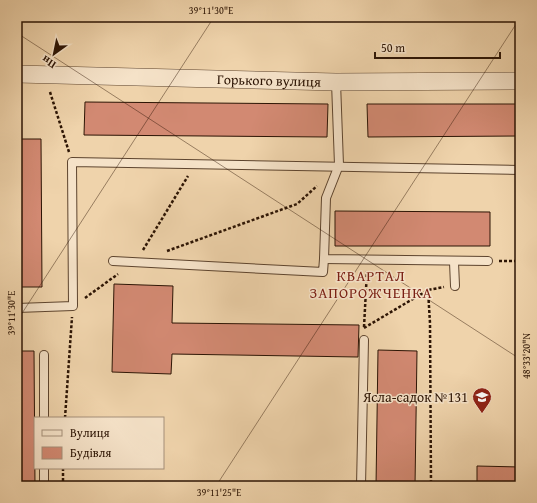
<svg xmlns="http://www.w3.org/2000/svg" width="537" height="503" viewBox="0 0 537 503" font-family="'Gentium Book Plus',serif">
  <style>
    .building { fill: #d28972; stroke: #2c1404 }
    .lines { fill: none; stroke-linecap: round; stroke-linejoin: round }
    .service-casing { stroke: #5d442e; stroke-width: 10 }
    .minor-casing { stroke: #5d442e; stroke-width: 18 }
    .path { stroke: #2c1404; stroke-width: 2.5; stroke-dasharray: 3 2; stroke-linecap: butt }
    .service { stroke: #f5e2c8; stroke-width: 8 }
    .minor { stroke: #f5e2c8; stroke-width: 17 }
    .ticks { fill: none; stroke: #2c1404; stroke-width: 1; stroke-opacity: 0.45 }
    .labels { text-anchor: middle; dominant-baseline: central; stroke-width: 3; stroke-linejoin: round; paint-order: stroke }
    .street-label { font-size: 14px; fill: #2c1404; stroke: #f5e2c8 }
    .poi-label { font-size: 14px; fill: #2c1404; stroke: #f5e2c8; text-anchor: end }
    .neighbourhood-label { font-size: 15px; letter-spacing: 1px; fill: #7a1f14; stroke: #f5e2c8 }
    .neatline { fill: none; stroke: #2c1404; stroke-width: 1.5 }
    .ticks-label { font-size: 10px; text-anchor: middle; fill: #2c1404 }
  </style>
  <rect width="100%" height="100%" fill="#efd3ab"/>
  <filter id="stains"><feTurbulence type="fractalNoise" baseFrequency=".005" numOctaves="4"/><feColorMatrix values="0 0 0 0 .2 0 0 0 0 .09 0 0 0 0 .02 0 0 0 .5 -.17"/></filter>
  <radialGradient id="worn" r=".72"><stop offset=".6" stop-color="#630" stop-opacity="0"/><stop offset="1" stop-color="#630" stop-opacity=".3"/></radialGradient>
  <g class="building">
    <path d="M85 102 328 104 327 137 84 135Z"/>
    <path d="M367 104H520V136L368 137Z"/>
    <path d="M17 139H41L42 287H17Z"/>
    <path d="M335 211 490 212V246H335Z"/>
    <path d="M114 284 173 286 172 323 359 325 358 357 172 354 171 374 112 372Z"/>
    <path d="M378 350 417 351 415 486H376Z"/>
    <path d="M17 351H34L35 486H17Z"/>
    <path d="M477 466 520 467V486H477Z"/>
  </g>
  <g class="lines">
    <defs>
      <g id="service">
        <path d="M336 82 339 165 326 198 324 259 488 261"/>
        <path d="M113 261 323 272 324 259"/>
        <path d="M454 262 455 286"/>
        <path d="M17 308 73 306 72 162 520 170"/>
        <path d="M44 355V418"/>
        <path d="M44 468V486"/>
        <path d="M361 486 364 340"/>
      </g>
      <g id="minor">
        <path id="s1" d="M17 74 336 82 520 81"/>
      </g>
    </defs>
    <use href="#service" class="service-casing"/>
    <use href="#minor" class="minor-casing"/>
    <g class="path">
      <path d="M50 92 69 152"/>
      <path d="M143 250 188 176"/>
      <path d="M167 251 297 204 317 186"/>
      <path d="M499 261H520"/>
      <path d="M428 290 430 323 431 486"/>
      <path d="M85 298 118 274"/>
      <path d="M364 327 367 271"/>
      <path d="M364 328 428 290 444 287"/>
      <path d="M65 418 72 317"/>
      <path d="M63 468V486"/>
    </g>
    <use href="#service" class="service"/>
    <use href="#minor" class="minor"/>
  </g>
  <path class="ticks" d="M17 33 520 359M17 321 214 17M216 486 520 18"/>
  <defs>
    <symbol id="school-pin" viewBox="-11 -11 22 30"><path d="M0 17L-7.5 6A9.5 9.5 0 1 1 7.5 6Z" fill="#8f2418" stroke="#f5e2c8"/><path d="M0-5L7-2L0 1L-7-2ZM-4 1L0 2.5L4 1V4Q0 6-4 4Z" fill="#fff"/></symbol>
  </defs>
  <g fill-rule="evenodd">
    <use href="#school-pin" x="471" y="386" width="22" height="30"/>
  </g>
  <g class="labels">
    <g class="street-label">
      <text stroke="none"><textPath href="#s1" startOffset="252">Горького вулиця</textPath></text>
    </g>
    <g class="poi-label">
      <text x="468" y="397">Ясла-садок №131</text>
    </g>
    <g class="neighbourhood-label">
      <text x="371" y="275">КВАРТАЛ<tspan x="371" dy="17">ЗАПОРОЖЧЕНКА</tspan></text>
    </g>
  </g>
  <rect width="537" height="503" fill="none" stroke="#efd3ab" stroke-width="44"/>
  <rect x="34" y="417" width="130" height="52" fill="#f5e2c8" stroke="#a5907a"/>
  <rect x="42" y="430" width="20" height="6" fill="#f5e2c8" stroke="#a5907a"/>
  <text x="70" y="437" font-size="12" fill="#2c1404">Вулиця</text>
  <rect x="42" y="447" width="20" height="12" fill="#d28972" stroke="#a5907a"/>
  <text x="70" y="457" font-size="12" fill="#2c1404">Будівля</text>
  <g transform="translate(54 54) rotate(213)" stroke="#f5e2c8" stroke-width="3" paint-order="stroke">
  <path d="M0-3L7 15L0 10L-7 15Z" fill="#2c1404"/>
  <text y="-6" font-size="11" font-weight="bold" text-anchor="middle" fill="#2c1404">Пн</text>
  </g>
  <path d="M375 52v6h125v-6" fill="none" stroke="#2c1404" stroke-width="2"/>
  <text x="381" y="52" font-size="12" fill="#2c1404" stroke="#f5e2c8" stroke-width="3" paint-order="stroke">50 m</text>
  <rect x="22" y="22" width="493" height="459" class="neatline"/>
  <g class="ticks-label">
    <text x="211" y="14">39°11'30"E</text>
    <text transform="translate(11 313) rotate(-90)" y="4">39°11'30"E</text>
    <text transform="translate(526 356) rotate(-90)" y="4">48°33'20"N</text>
    <text x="219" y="496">39°11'25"E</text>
  </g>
  <rect width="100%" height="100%" filter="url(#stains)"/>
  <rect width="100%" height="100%" fill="url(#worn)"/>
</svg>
